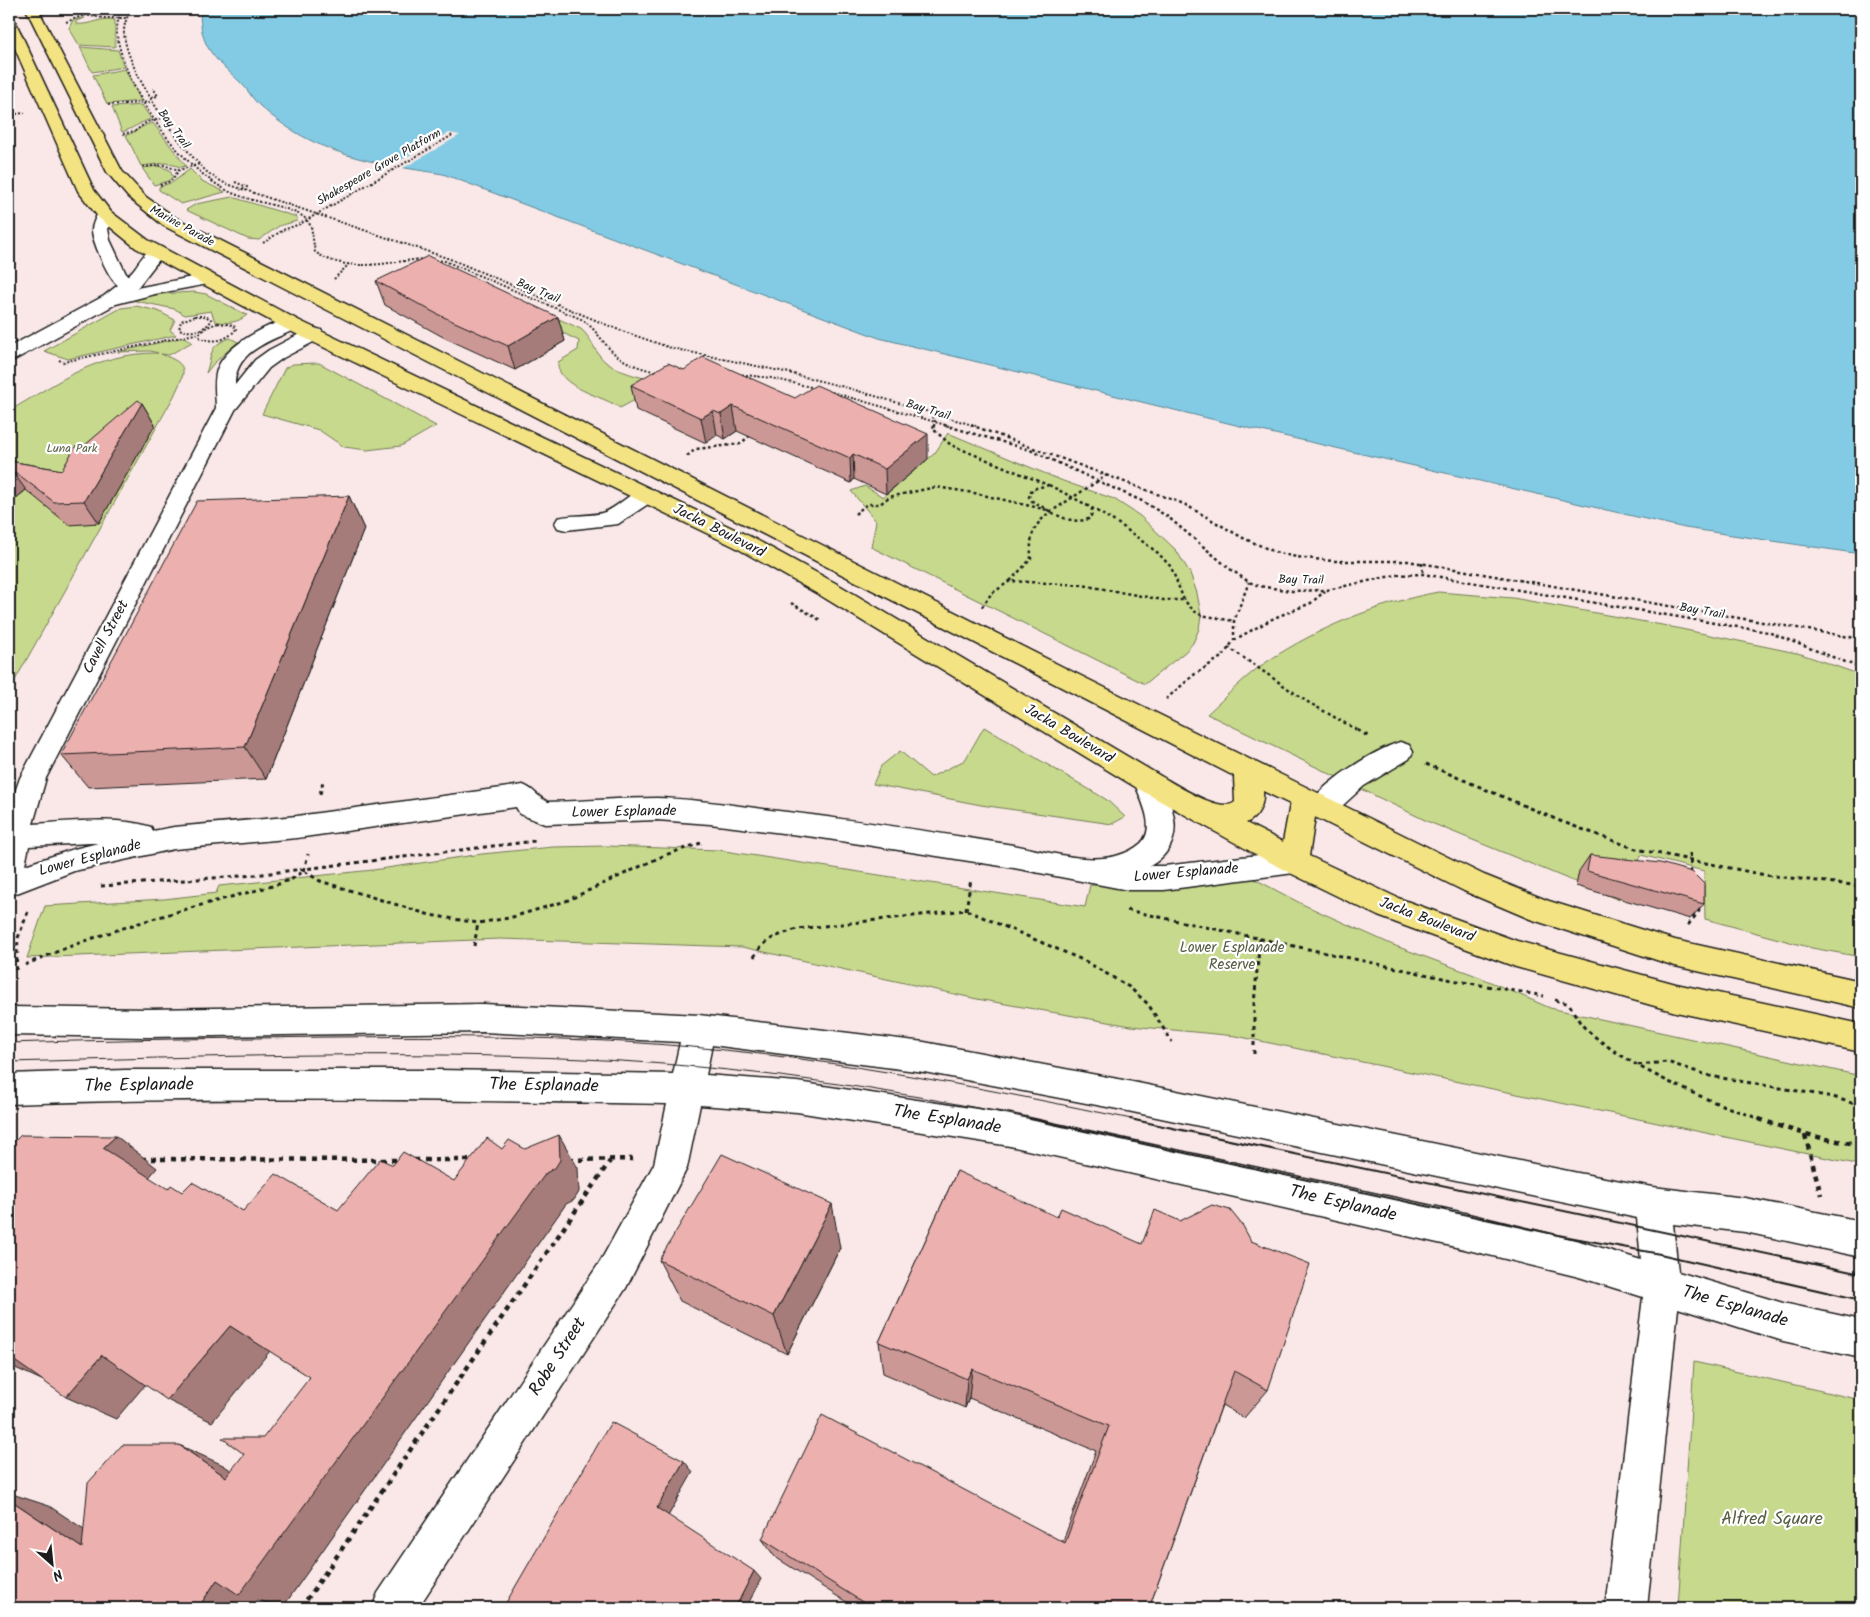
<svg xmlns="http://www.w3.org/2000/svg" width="1870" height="1617" viewBox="0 0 1870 1617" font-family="Kalam,sans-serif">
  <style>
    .green { fill: #c7d98d; stroke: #727a54 }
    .water { fill: #83cbe4; stroke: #5a8594 }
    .pier { fill: #f9e8e7 }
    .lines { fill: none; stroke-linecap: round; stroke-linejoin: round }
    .minor-casing { stroke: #1c1c1c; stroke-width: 3 }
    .major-casing { stroke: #1c1c1c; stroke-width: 3 }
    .path-far3 { stroke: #1c1c1c; stroke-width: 2; stroke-dasharray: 2 2; stroke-linecap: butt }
    .path-far2 { stroke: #1c1c1c; stroke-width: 2.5; stroke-dasharray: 3 3; stroke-linecap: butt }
    .path-far1 { stroke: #1c1c1c; stroke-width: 3; stroke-dasharray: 4 4; stroke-linecap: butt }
    .path { stroke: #1c1c1c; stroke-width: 4.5; stroke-dasharray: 5 5; stroke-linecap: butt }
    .minor { fill: #fff; fill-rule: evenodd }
    .major { fill: #f4e382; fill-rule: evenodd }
    .tram-far1 { stroke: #1c1c1c; stroke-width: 1 }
    .tram { stroke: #1c1c1c; stroke-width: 2 }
    .path-bridge { stroke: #1c1c1c; stroke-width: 2.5; stroke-dasharray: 3 3; stroke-linecap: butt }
    .wall { fill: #cb9896; stroke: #1c1c1c }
    .shaded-wall { fill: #a57c7a; stroke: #1c1c1c }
    .building { fill: #ecb1af; stroke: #1c1c1c }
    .labels { text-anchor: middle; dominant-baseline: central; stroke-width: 4.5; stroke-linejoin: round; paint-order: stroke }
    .far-street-label { font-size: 12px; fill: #1c1c1c; stroke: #fff }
    .far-park-label { font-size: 12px; fill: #585e44; stroke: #fff }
    .street-label { font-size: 15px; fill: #1c1c1c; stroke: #fff }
    .park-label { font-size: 15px; fill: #585e44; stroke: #fff }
    .near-street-label { font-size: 18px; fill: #1c1c1c; stroke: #fff }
    .near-park-label { font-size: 18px; fill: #585e44; stroke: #fff }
  </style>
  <rect width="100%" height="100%" fill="#f9e8e7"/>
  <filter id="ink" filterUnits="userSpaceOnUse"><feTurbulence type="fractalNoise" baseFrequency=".02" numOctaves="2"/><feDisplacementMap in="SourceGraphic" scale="10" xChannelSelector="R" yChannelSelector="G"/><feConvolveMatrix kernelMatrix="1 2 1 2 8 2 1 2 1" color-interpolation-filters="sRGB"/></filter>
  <g filter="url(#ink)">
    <g class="green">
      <path d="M82 18H85L76 21V24C90 26 101 16 115 20V47L79 45 69 28 73 20Z"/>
      <path d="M80 47 118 50 124 67 92 72Z"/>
      <path d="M125 69 141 101 107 104 93 75Z"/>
      <path d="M142 105 151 119C140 122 133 129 122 132L112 107Z"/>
      <path d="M153 123 186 166 181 167 166 163 141 166 126 135C136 133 143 124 153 123Z"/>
      <path d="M158 166 170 170 173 177 168 181 154 185 142 168Z"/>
      <path d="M190 169 202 181 225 192 181 204 159 190V187L173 182Z"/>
      <path d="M232 197 297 217V221L279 226 259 240 248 239 186 210 196 204Z"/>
      <path d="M194 292 206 294 247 315C238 323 226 324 215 321L211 311 185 315 175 309 131 300 160 294Z"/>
      <path d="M136 306 158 311 175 320 170 330 176 335 68 359 44 351 121 308Z"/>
      <path d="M530 306 581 329C592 338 596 356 607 363 617 370 629 374 640 377 649 379 655 379 663 385L620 408C605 396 556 388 558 362L578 350 579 341 547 325Z"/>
      <path d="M184 337 192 342 169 355 161 354C190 365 186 370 174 396L9 691V411C61 381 95 353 158 353L150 351 118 352Z"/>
      <path d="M230 338 238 342 214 363 206 373C213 353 208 346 230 338Z"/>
      <path d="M316 363H319L436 426 401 446 367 450 344 447 319 430 262 414 285 368 293 364Z"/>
      <path d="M948 433 1063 481 1114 499 1140 516 1176 550 1190 573 1197 593 1201 615 1199 629 1193 643 1185 652 1145 684 871 547 876 521 851 491 865 486 883 497 935 453Z"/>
      <path d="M1438 592 1513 598 1662 625 1801 654 1861 675V957L1812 948 1705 919 1704 871 1641 855 1636 870 1609 886 1619 900 1429 822 1207 714C1226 697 1244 677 1265 663 1317 628 1376 604 1438 592Z"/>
      <path d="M984 727 1107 800 1125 817 1112 824 981 805 873 784 881 766 900 751 931 777 965 760Z"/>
      <path d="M607 846 718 850 1085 907 1090 885 1132 887 1249 876 1302 904 1393 945 1477 976 1550 1008 1861 1076V1165L1236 1036 1131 1026 977 999 742 947 500 939 27 958 45 906 164 899 216 893 219 886 373 870 482 854 553 847Z"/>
      <path d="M1694 1362 1861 1400V1608H1678Z"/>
    </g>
    <path class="water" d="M200 9H1861V554L1685 528 1240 426 879 338 443 174C373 163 316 156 260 106 252 99 248 89 240 82 214 57 200 49 200 9Z"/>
    <path class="pier" d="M449 133 460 135 400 170 387 168Z"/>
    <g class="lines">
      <defs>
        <g id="minor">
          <path d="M105 210 111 212 113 215 108 229 110 240 127 276C139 268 144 244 162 248L165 252 137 288 207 274 213 275 216 279 213 283 155 294 116 304 16 359 9 361V347L104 296 118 285C109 280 92 241 92 230 92 225 96 216 99 212Z"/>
          <path d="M291 318 298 320 300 324 298 328C271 341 235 350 235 385L255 360 269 350 307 330 314 328 321 330 323 334 321 338 283 358 269 368 235 410 46 778 33 824C70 822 116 816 151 827L153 831 174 827 297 816 523 785C534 789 537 797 548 802 584 801 621 798 657 798 695 799 733 805 770 810 851 819 932 832 1013 845 1051 852 1107 872 1140 844 1158 828 1140 799 1134 781L1137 774 1147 771 1157 774C1174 806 1189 843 1150 866H1164L1294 851 1304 854 1308 862 1304 870 1294 873 1164 890H1128L1014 868 815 837 710 824 657 820 545 824 520 814 516 807 297 838 174 849 74 871 9 896V809L20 778 216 408C216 396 213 382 217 370 225 345 268 324 291 318ZM91 843H98L74 849 25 865 29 846Z"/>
          <path d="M646 488 654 490 657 495 654 500 618 524 566 530 558 528 555 523 558 518C572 514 593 517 605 512 620 506 630 492 646 488Z"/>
          <path d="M1400 742 1409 745 1413 752 1409 759 1364 786 1331 816 1321 819 1311 816 1307 808C1320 784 1374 750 1400 742Z"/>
          <path d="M484 1004 699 1015 924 1042 1123 1080 1578 1173 1653 1187 1745 1198 1861 1221V1257L1745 1232 1673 1224 1678 1272 1783 1303 1861 1320V1358L1783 1341 1678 1308 1647 1608H1605L1643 1297 1579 1277 1460 1248 1010 1146 797 1112 700 1105 687 1168 626 1288 418 1608H372L378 1593 600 1262 654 1164 667 1104C448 1100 228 1096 9 1104V1074L125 1070H437L673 1074 680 1042 484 1032 148 1037 9 1035V1007L148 1009ZM712 1045 924 1072 1123 1110 1637 1218 1641 1260 1579 1241 1460 1212 1010 1114 797 1082 706 1075Z"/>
        </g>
        <path id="major" d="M26 9H38L122 171 146 197 176 218 1067 669 1484 875 1549 901 1675 940 1861 981V1008L1675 966 1530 919 1464 891 1315 817 1309 856 1398 898 1517 941 1676 984 1861 1024V1052L1676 1012 1516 967 1378 916 1284 870 1137 788 823 597 735 547 284 328 136 248 99 218 78 191 9 35V17L15 21 94 190 111 212 148 240 298 320 751 537 839 585 1157 774C1172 782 1221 815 1235 802L1234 776 164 226 128 197 107 172ZM1263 791 1290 804 1283 842 1246 823C1259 817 1264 804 1263 791Z"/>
      </defs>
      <use href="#minor" class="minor-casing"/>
      <use href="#major" class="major-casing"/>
      <g class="path-far3">
        <path d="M121 9C119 18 116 26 117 35 125 88 175 160 221 187 246 203 279 202 304 217L311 226 315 252C346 274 388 262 423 259"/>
        <path d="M131 9C128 16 124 23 124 31 124 68 180 147 207 172 213 177 220 181 227 184L450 259 619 330 671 348 785 372 848 388 976 426"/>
        <path d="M84 15 104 18H127"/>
        <path d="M66 22 100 9"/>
        <path d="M151 97 158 96 153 88"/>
        <path d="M108 105 153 102"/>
        <path d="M16 114 25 113"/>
        <path d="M123 134 135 131 147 122 163 118"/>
        <path d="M143 167 163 165 179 170"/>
        <path d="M235 182 247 187 240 190"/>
        <path d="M160 185 171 181 179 170 200 164"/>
        <path d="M263 243 283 230 300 224 453 135"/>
        <path d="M432 260 445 261 581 319C593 326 599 337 608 347 621 362 639 368 657 372"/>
        <path d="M334 279 349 264"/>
        <path d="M195 316H205L212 320C204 331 191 334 179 329L181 321Z"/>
        <path d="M218 323 233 325 236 329C227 341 214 343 200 338V333L207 327Z"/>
        <path d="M59 360 63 362 200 333"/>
        <path d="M738 374 771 378 815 388"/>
        <path d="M828 391 949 426"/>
        <path d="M931 413 935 421 934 426"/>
      </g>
      <g class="path-far2">
        <path d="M934 425 933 429 951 445 1048 485"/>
        <path d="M944 425 1030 450 1144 502 1168 517 1230 569 1249 582 1259 586 1292 591 1327 590 1396 575 1423 574 1768 632 1861 668"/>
        <path d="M971 425 1184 504 1243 538 1275 552 1296 557 1333 561H1408L1861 639"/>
        <path d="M687 456 696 449 740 444 752 434"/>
        <path d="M1049 485 1032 489 1029 497 1032 501C1051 511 1069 527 1091 518L1092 509 1085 504 1122 526 1158 553 1171 567 1184 600 1194 611 1201 615 1234 621"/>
        <path d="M855 514 867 504H880L889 497 936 487 974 493 1052 511 1107 475"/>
        <path d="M1422 563 1423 574"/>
        <path d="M1010 581 1031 559C1030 534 1032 527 1051 511"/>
        <path d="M791 603 822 621"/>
        <path d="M982 607 991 594 1010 581 1082 585 1163 600H1184"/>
        <path d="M1234 640 1274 618 1311 603 1325 591"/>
        <path d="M1228 647 1306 701 1359 731"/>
        <path d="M1166 699 1195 674 1223 656 1234 640V621L1249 582"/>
      </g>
      <g class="path-far1">
        <path d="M1357 730 1368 736"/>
        <path d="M1426 764 1560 821 1636 849 1765 875 1861 886"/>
        <path d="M320 794 323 781"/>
        <path d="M1690 853 1691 874"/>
        <path d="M304 871 308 854"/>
        <path d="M101 886 254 875 535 841"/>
        <path d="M966 910 971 879"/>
        <path d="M1127 910 1452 980 1544 996"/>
        <path d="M1688 925 1699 911 1698 907"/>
        <path d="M474 946 478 923"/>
        <path d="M754 957C765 938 777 936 797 929L966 910 1085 961 1129 987 1148 1004 1172 1042"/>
        <path d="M25 965C106 929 190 908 276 885L292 879 304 871 320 881 430 915 478 923 509 918 566 901 665 855 701 843"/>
        <path d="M16 970 18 938 29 909"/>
        <path d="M1555 1000 1569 1004C1574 1012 1579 1023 1586 1029 1630 1069 1707 1101 1763 1120"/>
        <path d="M1254 1054V1004L1260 938"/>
        <path d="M1638 1065 1667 1062 1710 1076 1833 1097 1861 1106"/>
      </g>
      <g class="path">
        <path d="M1759 1119C1793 1131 1825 1141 1861 1144"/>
        <path d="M1805 1135 1821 1195"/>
        <path d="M141 1159 400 1160"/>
        <path d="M414 1160H473"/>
        <path d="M569 1160 633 1159"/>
        <path d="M301 1608 610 1161"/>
      </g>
      <use href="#minor" class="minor"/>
      <use href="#major" class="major"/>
      <g class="tram-far1">
        <path d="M9 1043C91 1040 172 1039 254 1038 400 1036 546 1034 692 1047 842 1060 989 1089 1136 1120"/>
        <path d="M9 1062C201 1057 392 1050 584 1059 736 1066 887 1088 1036 1120"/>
      </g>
      <g class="tram">
        <path d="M1030 1119 1558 1235 1660 1254 1861 1300"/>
        <path d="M1130 1119 1861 1274"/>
      </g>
      <path class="path-bridge" d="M1049 485 1085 504"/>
    </g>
    <g class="wall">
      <path d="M376 281 558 317 565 341 515 370 445 338 385 305Z"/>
      <path d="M684 370 928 459 886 494 854 479 851 483 737 431 725 439 717 435 706 443 636 410 631 385Z"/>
      <path d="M142 403 155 425 99 523 69 525 26 490 9 504V461L62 470 84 446Z"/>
      <path d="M349 496 364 529 266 779 88 787 61 755Z"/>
      <path d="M1590 855 1704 904 1690 919 1576 886 1579 871Z"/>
      <path d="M957 1171 1268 1390 1244 1418 1222 1405 1149 1608H856L775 1557 762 1539 1063 1541 1096 1451 969 1398 965 1408 883 1373 879 1342Z"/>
      <path d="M840 1248 787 1354 680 1301 659 1260Z"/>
    </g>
    <g class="shaded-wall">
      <path d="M558 317 565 341 515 370 508 346Z"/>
      <path d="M142 403 155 425 99 523 84 501Z"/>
      <path d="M733 406 737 431 725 439 721 414Z"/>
      <path d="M713 411 717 435 706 443 701 418Z"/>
      <path d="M928 434V459L886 494 885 469Z"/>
      <path d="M853 454 854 479 851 483 850 458Z"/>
      <path d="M9 468H10L26 490 9 504Z"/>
      <path d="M349 496 364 529 266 779 245 747Z"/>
      <path d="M9 614 14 621 9 631Z"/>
      <path d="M559 1135 578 1168 579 1192 574 1200 566 1204 283 1607 257 1600 252 1608H198L217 1580Z"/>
      <path d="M116 1136 157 1168 146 1181 103 1148Z"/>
      <path d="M832 1204 840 1248 787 1354 774 1316Z"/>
      <path d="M230 1326 270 1351 212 1422 167 1400Z"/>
      <path d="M9 1355 48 1383 9 1365Z"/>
      <path d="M102 1355 150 1379 116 1419 66 1397Z"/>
      <path d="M972 1369 969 1398 965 1408 967 1379Z"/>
      <path d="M179 1445 223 1465 269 1495 226 1477Z"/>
      <path d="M684 1461 693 1472 667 1518 657 1508Z"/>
      <path d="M9 1493 49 1506 134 1562 82 1548 9 1499Z"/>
      <path d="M754 1571 761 1579 746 1608H735Z"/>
    </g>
    <g class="building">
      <path d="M428 256 558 317 508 346 437 314 376 281Z"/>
      <path d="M703 357 795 398 816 385 928 434 885 469 853 454 850 458 733 406 721 414 713 411 701 418 631 385 668 363 684 370Z"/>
      <path d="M138 400 142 403 84 501 54 502 10 468H9V461L62 470 75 447 84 446Z"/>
      <path d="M349 496 245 747 61 755 197 501Z"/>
      <path d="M1590 855 1660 863 1692 872 1704 884V904L1587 871Z"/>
      <path d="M21 1135 116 1136 103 1148 168 1189 171 1185 182 1192 192 1182 243 1211 276 1174 338 1210 380 1159 393 1165 403 1152 454 1181 487 1138 502 1149 509 1140 525 1149 559 1135 560 1160 555 1168 546 1173 239 1595 217 1580 198 1608H18L9 1602V1499L82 1548 88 1483 122 1445H179L226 1477 244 1454 222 1438H263L310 1377 230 1326 167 1400 102 1355 66 1397 9 1357V1147Z"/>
      <path d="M722 1154 832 1204 774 1316 659 1260Z"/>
      <path d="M957 1171 1057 1217 1061 1208 1142 1244 1155 1210 1180 1221 1212 1205 1230 1210 1243 1226 1251 1241 1310 1264 1268 1390 1234 1371 1149 1608H872L762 1539 822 1415 1065 1543 1109 1426 972 1369 967 1379 879 1342Z"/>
      <path d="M611 1422 684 1461 657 1508 754 1571 735 1608H503Z"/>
    </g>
  </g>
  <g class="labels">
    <g class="far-street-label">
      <text transform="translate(174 129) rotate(54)">Bay Trail</text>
      <text transform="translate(379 167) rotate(-30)">Shakespeare Grove Platform</text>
      <text transform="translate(182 226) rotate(29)">Marine Parade</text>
      <text transform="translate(538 291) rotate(23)">Bay Trail</text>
      <text transform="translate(928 410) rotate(17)">Bay Trail</text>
      <text transform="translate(1301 580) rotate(1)">Bay Trail</text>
      <text transform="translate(1702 611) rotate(10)">Bay Trail</text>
    </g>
    <g class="far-park-label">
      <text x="72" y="448">Luna Park</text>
    </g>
    <g class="street-label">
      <text transform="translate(719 531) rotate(27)">Jacka Boulevard</text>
      <text transform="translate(106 637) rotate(-62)">Cavell Street</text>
      <text transform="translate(1069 734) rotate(31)">Jacka Boulevard</text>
      <text transform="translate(624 812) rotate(-1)">Lower Esplanade</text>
      <text transform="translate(90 858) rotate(-15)">Lower Esplanade</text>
      <text transform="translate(1186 873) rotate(-5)">Lower Esplanade</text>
      <text transform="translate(1427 920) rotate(21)">Jacka Boulevard</text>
    </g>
    <g class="park-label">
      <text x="1232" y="948">Lower Esplanade<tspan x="1232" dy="17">Reserve</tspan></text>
    </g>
    <g class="near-street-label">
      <text transform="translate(139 1086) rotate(-1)">The Esplanade</text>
      <text transform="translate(544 1086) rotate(1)">The Esplanade</text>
      <text transform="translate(947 1120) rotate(9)">The Esplanade</text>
      <text transform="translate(1343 1204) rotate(13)">The Esplanade</text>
      <text transform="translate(1735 1307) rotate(16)">The Esplanade</text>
      <text transform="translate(558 1357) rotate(-57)">Robe Street</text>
    </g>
    <g class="near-park-label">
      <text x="1772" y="1519">Alfred Square</text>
    </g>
  </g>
  <rect width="1870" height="1617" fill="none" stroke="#fff" stroke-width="30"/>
  <rect x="15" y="15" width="1840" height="1587" fill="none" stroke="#1c1c1c" stroke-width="2" filter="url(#ink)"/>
  <g transform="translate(52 1564) rotate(153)" stroke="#ffffff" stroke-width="4" paint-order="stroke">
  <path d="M0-4L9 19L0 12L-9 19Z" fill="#1c1c1c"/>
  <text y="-8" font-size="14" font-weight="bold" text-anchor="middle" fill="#1c1c1c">N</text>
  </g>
</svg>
